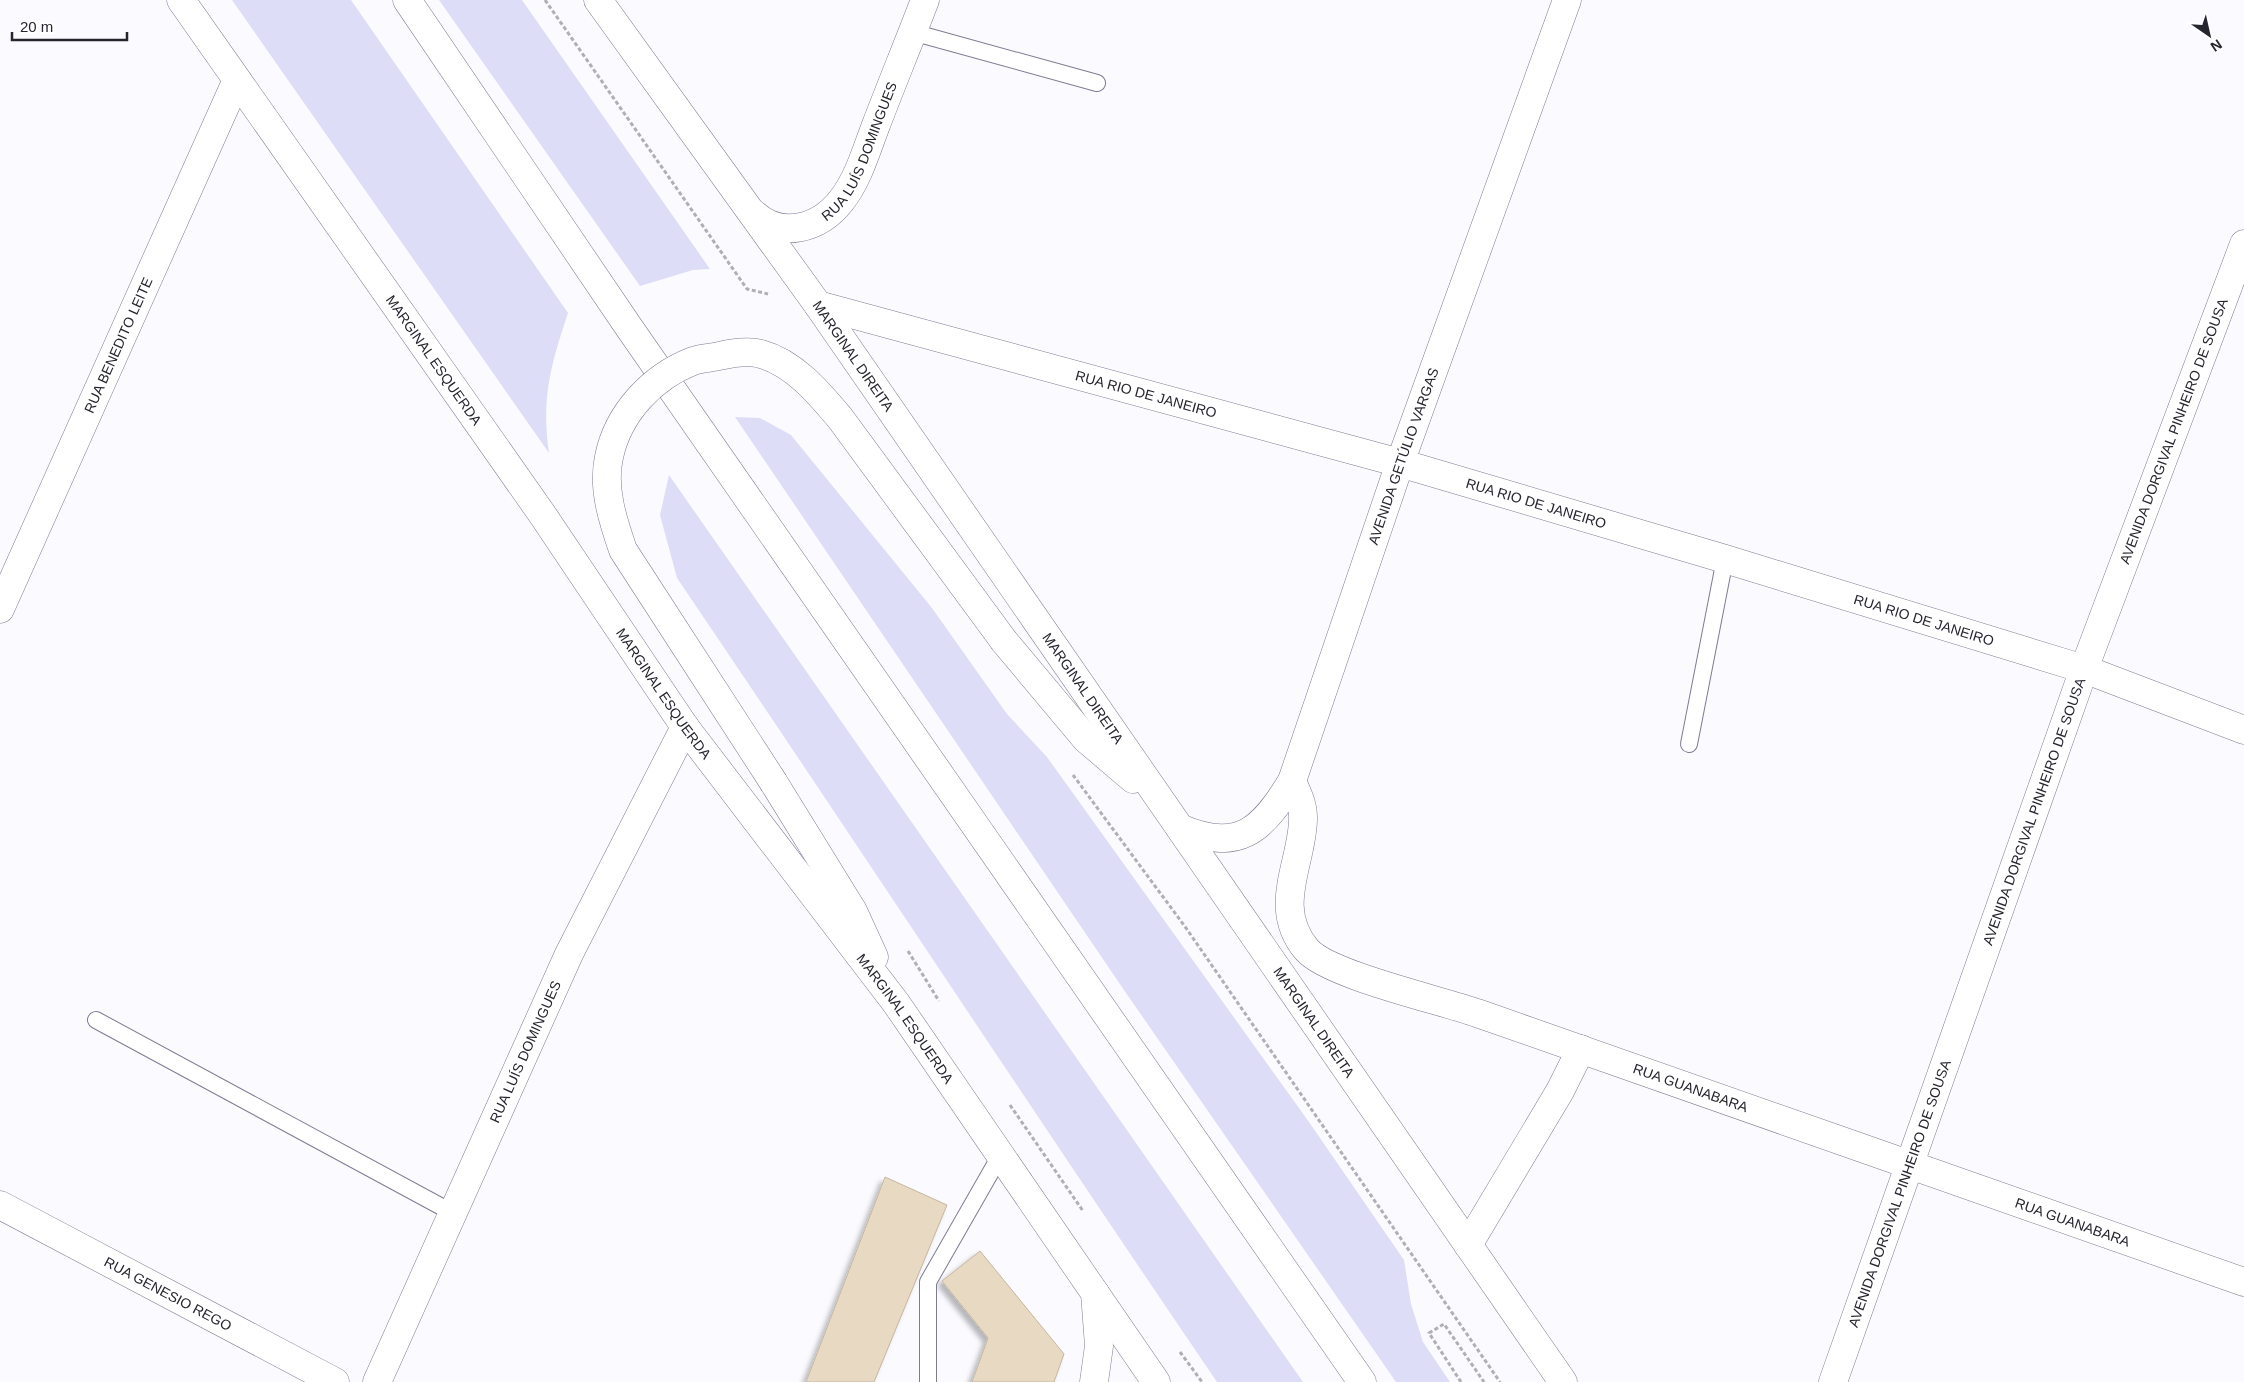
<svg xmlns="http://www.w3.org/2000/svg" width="2244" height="1382" viewBox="0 0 2244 1382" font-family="Helvetica,sans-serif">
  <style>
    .green { fill: #deddf7 }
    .building { fill: #e8d9c3; stroke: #c5b6a0; filter: url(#shadow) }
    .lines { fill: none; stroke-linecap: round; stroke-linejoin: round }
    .lane-casing { stroke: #7d7c93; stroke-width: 18 }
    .street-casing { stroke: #7d7c93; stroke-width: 29 }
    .primary-casing { stroke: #7d7c93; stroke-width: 29 }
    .highway-casing { stroke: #7d7c93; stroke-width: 29 }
    .path { stroke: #afafb5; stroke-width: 3; stroke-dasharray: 4 2.5; stroke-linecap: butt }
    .lane { stroke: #fff; stroke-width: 16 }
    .street { stroke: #fff; stroke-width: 28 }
    .primary { stroke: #fff; stroke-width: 28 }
    .highway { stroke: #fff; stroke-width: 28 }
    .primary-bridge-casing { stroke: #7d7c93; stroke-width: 29; stroke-linecap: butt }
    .primary-bridge { stroke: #fff; stroke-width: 28 }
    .labels { text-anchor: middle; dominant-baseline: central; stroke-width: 4; stroke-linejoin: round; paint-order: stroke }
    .street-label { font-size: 14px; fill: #25252e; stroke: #fff }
  </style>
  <defs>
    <filter id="shadow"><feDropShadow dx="-4.5" dy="4.5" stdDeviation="2.5" flood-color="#0004"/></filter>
  </defs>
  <rect width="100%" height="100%" fill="#fafaff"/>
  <g class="green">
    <path d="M232 0H351L568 313C551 364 541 399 549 453Z"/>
    <path d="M439 0H522L710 269 693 270 640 286Z"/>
    <path d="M735 417 760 418 791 435 932 608 1007 714 1047 757 1309 1122 1404 1260 1411 1304 1423 1342 1450 1382H1396L1126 993Z"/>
    <path d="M669 475 1303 1382H1217C1035 1115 858 845 677 578L660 515Z"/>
  </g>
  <g class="building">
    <path d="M885 1177 947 1205 874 1382H806Z"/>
    <path d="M980 1251 1064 1354 1054 1382H972L988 1338 942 1281Z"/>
  </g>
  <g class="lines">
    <defs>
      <g id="lane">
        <path d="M912 32 1097 83"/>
        <path d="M1689 744 1725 559"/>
        <path d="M96 1020 453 1213"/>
        <path d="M928 1382V1282L1000 1156"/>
      </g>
      <g id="street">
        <path id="s1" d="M818 305 1400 463 1725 559 2084 669 2244 730"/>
        <path id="s2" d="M0 609 236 82"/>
        <path id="s3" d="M1292 781C1297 793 1304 805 1303 820 1302 864 1271 908 1307 950 1329 975 1440 1000 1477 1013 1733 1102 1988 1193 2244 1282"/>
        <path id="s4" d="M0 1205 335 1382"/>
        <path d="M1468 1245 1560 1091 1581 1049"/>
        <path id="s5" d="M377 1382 569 954 685 727"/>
      </g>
      <g id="primary">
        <path id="s6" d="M181 0 542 514 685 727 896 1003 1156 1382"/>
        <path id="s7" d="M598 0 818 305 1563 1382"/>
        <path id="s8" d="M754 214C781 239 819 229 841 201 858 180 866 151 876 125 892 83 909 42 925 0"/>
        <path d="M1004 641 1086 739 1133 779"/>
        <path d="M774 783 853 911 874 957"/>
        <path id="s9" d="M1180 828C1238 853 1262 831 1292 781L1400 463 1567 0"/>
        <path d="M1094 1382 1099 1346 1095 1293"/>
        <path id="s10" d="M1833 1382 2084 669 2244 244"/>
      </g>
      <path id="highway" d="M407 0 628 326 1362 1382"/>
    </defs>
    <use href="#lane" class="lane-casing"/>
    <use href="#street" class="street-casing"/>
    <use href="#primary" class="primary-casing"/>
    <use href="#highway" class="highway-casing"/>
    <g class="path">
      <path d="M545 0 747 289 768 294"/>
      <path d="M1073 775 1186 928 1500 1382"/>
      <path d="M908 951 939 1001"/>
      <path d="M1010 1105 1083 1211"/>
      <path d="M1180 1352 1202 1382"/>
      <path d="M1461 1382 1429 1333 1444 1324 1484 1382"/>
    </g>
    <use href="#lane" class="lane"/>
    <use href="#street" class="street"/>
    <use href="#primary" class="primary"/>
    <use href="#highway" class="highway"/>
    <defs>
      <path id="primary-bridge" d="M774 783 623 550C613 521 602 488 609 457 618 413 652 377 693 361 701 358 711 358 719 356 732 353 748 350 761 354 794 363 819 393 840 418L1004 641"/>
    </defs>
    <use href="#primary-bridge" class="primary-bridge-casing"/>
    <use href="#primary-bridge" class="primary-bridge"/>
  </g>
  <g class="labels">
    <g class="street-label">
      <text stroke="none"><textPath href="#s8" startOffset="152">RUA LUÍS DOMINGUES</textPath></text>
      <text stroke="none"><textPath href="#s2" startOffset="289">RUA BENEDITO LEITE</textPath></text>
      <text stroke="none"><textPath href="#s7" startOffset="438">MARGINAL DIREITA</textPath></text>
      <text stroke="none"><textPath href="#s6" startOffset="440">MARGINAL ESQUERDA</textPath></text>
      <text stroke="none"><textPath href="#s1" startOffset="340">RUA RIO DE JANEIRO</textPath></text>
      <text stroke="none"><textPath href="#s10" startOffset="1010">AVENIDA DORGIVAL PINHEIRO DE SOUSA</textPath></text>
      <text stroke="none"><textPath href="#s9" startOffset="482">AVENIDA GETÚLIO VARGAS</textPath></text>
      <text stroke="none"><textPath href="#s1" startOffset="745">RUA RIO DE JANEIRO</textPath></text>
      <text stroke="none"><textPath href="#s1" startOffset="1150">RUA RIO DE JANEIRO</textPath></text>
      <text stroke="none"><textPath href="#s7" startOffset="842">MARGINAL DIREITA</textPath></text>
      <text stroke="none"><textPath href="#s6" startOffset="845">MARGINAL ESQUERDA</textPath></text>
      <text stroke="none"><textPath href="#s10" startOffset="605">AVENIDA DORGIVAL PINHEIRO DE SOUSA</textPath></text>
      <text stroke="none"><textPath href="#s6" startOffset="1250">MARGINAL ESQUERDA</textPath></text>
      <text stroke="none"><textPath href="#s7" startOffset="1248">MARGINAL DIREITA</textPath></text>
      <text stroke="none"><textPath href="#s5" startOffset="362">RUA LUÍS DOMINGUES</textPath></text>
      <text stroke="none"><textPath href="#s3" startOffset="585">RUA GUANABARA</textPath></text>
      <text stroke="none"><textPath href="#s10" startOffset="200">AVENIDA DORGIVAL PINHEIRO DE SOUSA</textPath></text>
      <text stroke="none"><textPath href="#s3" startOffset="990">RUA GUANABARA</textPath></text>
      <text stroke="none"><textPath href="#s4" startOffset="190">RUA GENESIO REGO</textPath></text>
    </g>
  </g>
  <g transform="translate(2209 35) rotate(146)" stroke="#ffffff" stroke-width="4" paint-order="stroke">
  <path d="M0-4L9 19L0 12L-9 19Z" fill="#25252e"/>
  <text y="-8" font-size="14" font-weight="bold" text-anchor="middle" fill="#25252e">N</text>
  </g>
  <path d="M12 32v8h115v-8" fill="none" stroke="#25252e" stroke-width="2.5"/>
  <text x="20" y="32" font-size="15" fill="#25252e" stroke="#ffffff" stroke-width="4" paint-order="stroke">20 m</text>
</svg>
